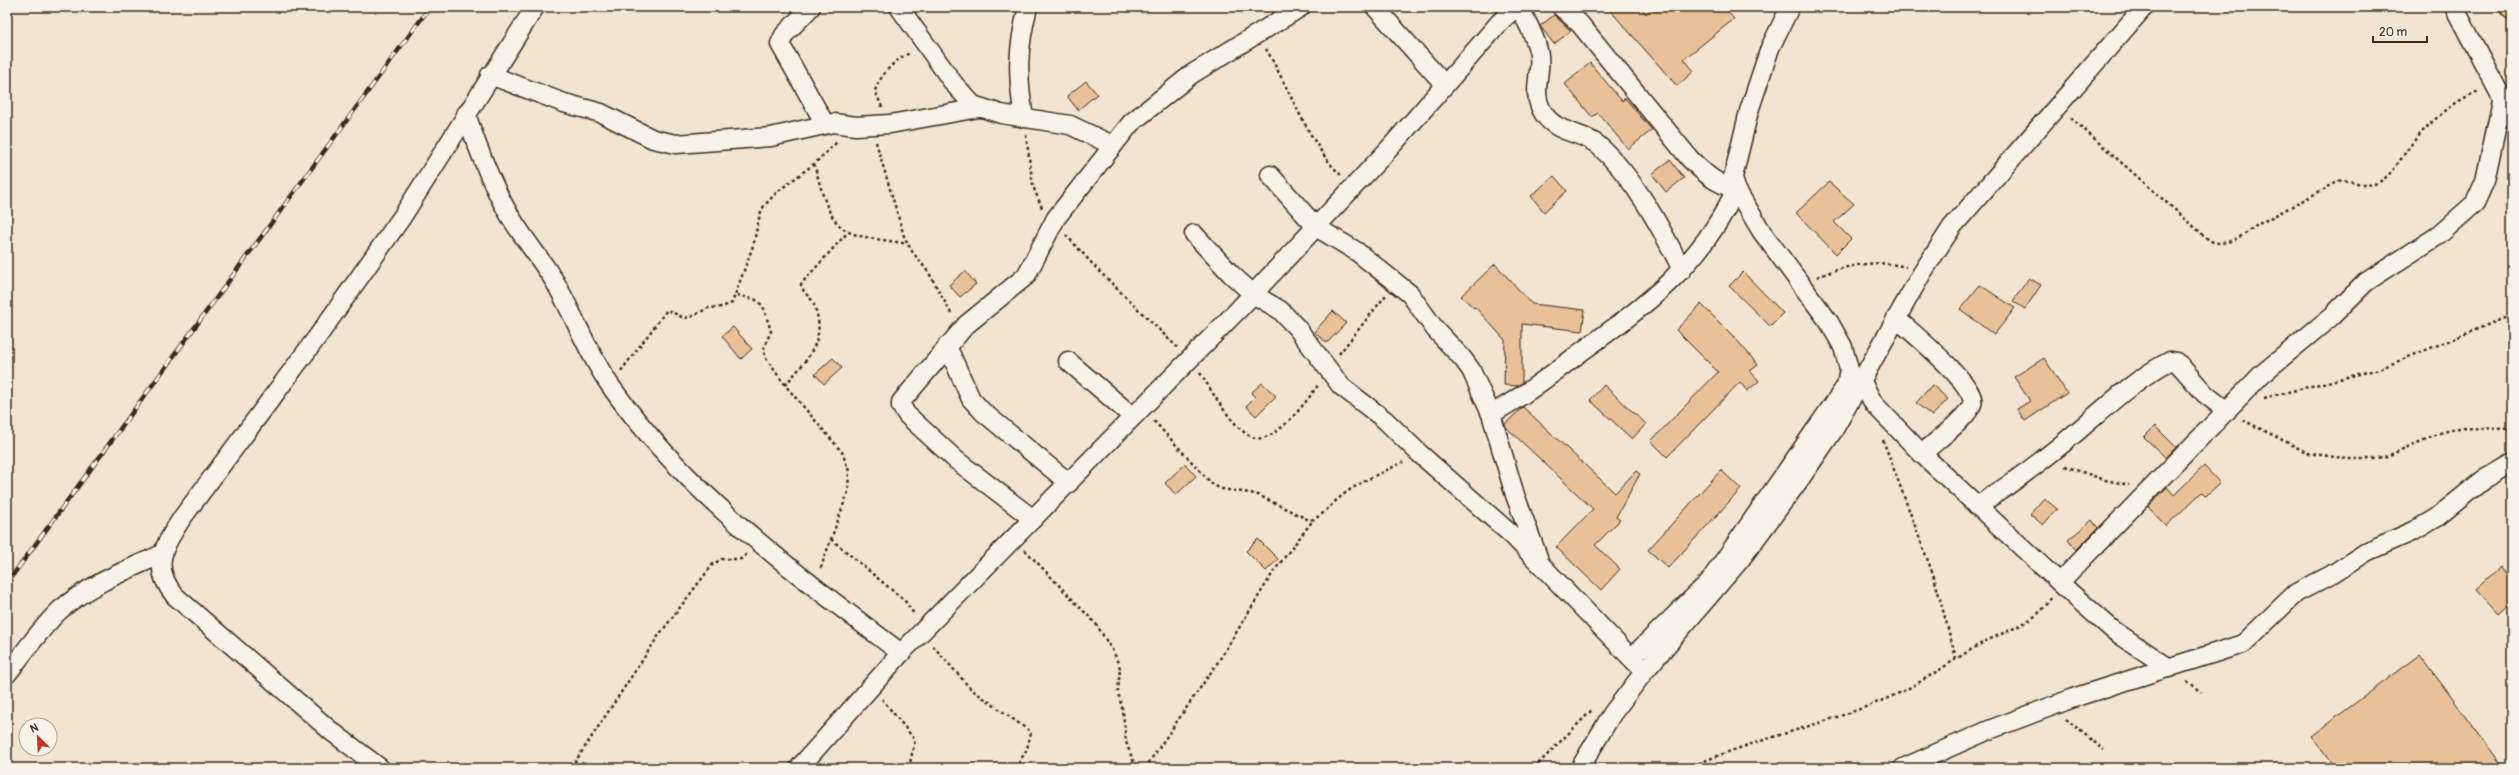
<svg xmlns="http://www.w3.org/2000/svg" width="2519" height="775" viewBox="0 0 2519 775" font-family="Pangolin,sans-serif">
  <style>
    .building { fill: #e8c198; stroke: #3b2a1e }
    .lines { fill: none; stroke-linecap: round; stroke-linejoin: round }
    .street-casing { stroke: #3b2a1e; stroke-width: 21 }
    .highway-casing { stroke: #3b2a1e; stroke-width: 25 }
    .path { stroke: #3b2a1e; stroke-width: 2.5; stroke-dasharray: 3 3; stroke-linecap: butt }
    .street { stroke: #f7f3e8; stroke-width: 18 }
    .highway { stroke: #fbdf96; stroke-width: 22 }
    .rail-casing { stroke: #3b2a1e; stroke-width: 4.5 }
    .rail { stroke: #f7f3e8; stroke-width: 3; stroke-dasharray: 9; stroke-linecap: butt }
  </style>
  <rect width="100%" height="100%" fill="#f2e4d0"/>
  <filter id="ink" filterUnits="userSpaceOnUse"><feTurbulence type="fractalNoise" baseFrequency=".025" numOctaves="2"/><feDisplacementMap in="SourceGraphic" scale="8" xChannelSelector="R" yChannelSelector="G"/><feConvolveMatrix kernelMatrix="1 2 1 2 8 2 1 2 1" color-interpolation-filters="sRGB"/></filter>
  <g filter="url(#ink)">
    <g class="building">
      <path d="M1607 7H1640L1646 14 1654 7H1723L1734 19 1684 59 1694 71 1677 86Z"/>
      <path d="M1554 15 1571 31 1554 44 1540 26Z"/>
      <path d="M1590 63 1622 101 1625 98 1652 130 1628 149 1598 113 1592 117 1565 84Z"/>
      <path d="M1086 81 1097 94 1078 110 1067 96Z"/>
      <path d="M1670 160 1684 178 1666 192 1652 174Z"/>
      <path d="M1554 176 1567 191 1544 212 1531 196Z"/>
      <path d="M1829 182 1854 204 1834 222 1851 239 1836 254 1796 213Z"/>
      <path d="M1495 264 1532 304 1585 310 1582 331 1522 324V383L1517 386 1504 385 1505 340 1475 307 1474 308 1461 296Z"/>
      <path d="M965 271 976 284 960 297 949 285Z"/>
      <path d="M1743 272 1783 313 1770 326 1729 286Z"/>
      <path d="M2029 278 2041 285 2025 309 2013 301Z"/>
      <path d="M1980 285 2015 308 1994 335 1960 309Z"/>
      <path d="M1701 304 1736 339 1758 365 1750 371 1759 381 1747 391 1740 382 1667 457 1651 441 1718 372 1676 330Z"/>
      <path d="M1333 311 1346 323 1327 343 1314 332Z"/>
      <path d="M733 327 752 349 741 359 722 336Z"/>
      <path d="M833 358 842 368 824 384 815 374Z"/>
      <path d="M2044 358 2067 393 2025 421 2017 409 2030 401 2014 377Z"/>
      <path d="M1262 383 1276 396 1256 416 1246 406 1255 397 1251 393Z"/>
      <path d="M1604 385 1646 424 1632 439 1590 400Z"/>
      <path d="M1932 385 1948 399 1932 416 1916 403Z"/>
      <path d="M1523 407 1615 493 1636 471 1640 474 1616 517 1620 520 1595 545 1620 569 1601 590 1556 547 1593 509 1506 427 1505 424Z"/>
      <path d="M2155 426 2176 447 2166 458 2144 437Z"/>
      <path d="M1185 464 1196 476 1176 495 1165 483Z"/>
      <path d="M2204 466 2220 483 2206 496 2202 492 2166 526 2148 507 2167 487 2174 495Z"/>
      <path d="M1721 470 1741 489 1668 568 1648 550Z"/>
      <path d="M2044 498 2057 509 2043 525 2030 514Z"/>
      <path d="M2092 520 2098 528 2076 550 2068 540Z"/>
      <path d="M1258 539 1278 559 1266 571 1246 551Z"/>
      <path d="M2500 567 2512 580V600L2498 613 2476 589Z"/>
      <path d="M2420 655 2504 768H2335L2311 736Z"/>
    </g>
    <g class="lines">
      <defs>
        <g id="street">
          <path d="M811 7 784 35 780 44 825 124"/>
          <path d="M899 7 954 84 973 105 1001 114 1070 125 1112 145"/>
          <path d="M1375 7 1445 85"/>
          <path d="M1519 7C1527 22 1536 38 1539 55 1542 75 1530 93 1544 114 1557 134 1581 131 1598 145 1634 177 1661 227 1682 270"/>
          <path d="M2454 7 2512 117"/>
          <path d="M490 75 564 103 601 113 653 139 676 144 771 137 833 123 856 126 890 124 979 108"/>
          <path d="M466 114C477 146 489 179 506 209 520 235 540 257 555 282 575 317 589 356 612 388 688 495 798 575 901 653"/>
          <path d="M1024 118C1017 74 1017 50 1028 7"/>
          <path d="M1270 175 1316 227 1356 251 1410 294 1435 329 1463 359 1471 370 1491 414 1515 495 1538 557"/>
          <path d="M1194 234 1231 274 1253 294 1280 310 1297 328 1341 386 1385 420 1420 454 1512 535 1638 665"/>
          <path d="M1896 318C1910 331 1979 387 1972 404 1967 419 1934 442 1922 454"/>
          <path d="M947 346 971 399 983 412 1069 483"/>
          <path d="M1068 361 1132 416"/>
          <path d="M1862 382 1874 404 1922 454 2073 595 2113 630 2169 668"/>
          <path d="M1491 414C1524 396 1552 374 1581 352 1646 305 1701 265 1736 189 1716 184 1705 174 1690 159L1580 24 1561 7"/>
          <path d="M1977 506C2007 487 2034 467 2061 445 2097 416 2129 382 2170 361L2177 362 2205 394 2227 411"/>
          <path d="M1033 519 956 460 907 415 901 406V402L966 325 1026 276 1056 218 1131 123 1192 74 1301 7"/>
          <path d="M2060 582 2262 374 2332 316 2366 282 2439 235 2475 203 2485 181 2503 96"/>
          <path d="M1631 658 1709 582 1846 386 1849 369 1843 347 1829 322 1762 232 1736 189 1733 177 1749 111 1770 48 1790 7"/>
          <path d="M7 674C24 653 40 629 60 610 90 584 127 570 162 554"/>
          <path d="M380 768 331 731 175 596C150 566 164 546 182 518L318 336 402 217 535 7"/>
          <path d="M799 768 901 653 1239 309 1388 150 1500 22 1516 7"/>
          <path d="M1580 768 1612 714 1644 672 1740 560 1798 482 1833 431 1922 273 1952 227 2144 7"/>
          <path d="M1903 768 1989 730 2079 696 2243 644 2296 593 2331 575 2368 551 2414 531 2436 518 2483 480 2512 463"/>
        </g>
        <path id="highway" d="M2511 7 2512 8"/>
      </defs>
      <use href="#street" class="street-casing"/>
      <use href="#highway" class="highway-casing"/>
      <g class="path">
        <path d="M1266 49C1287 84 1311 148 1341 175"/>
        <path d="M882 107 875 91C880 75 895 59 910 53"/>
        <path d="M2071 118 2209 240C2224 249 2245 235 2257 225L2339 181C2353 178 2363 189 2377 183 2393 176 2403 154 2414 141 2430 122 2455 100 2479 91"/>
        <path d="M1026 135 1033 186 1042 208"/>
        <path d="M876 142 904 236 911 250 929 273 952 315"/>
        <path d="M814 164C821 185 826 222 849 232 863 239 890 240 907 244"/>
        <path d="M1066 235 1098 270 1177 347"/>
        <path d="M1817 277C1847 265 1875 259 1906 267"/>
        <path d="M737 295 756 300 763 306 771 331 764 348 765 357 785 385 842 452 849 471 848 492 820 570"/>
        <path d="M1339 354 1386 295"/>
        <path d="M621 371 667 310 682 317 689 318 708 308 722 307 732 303 753 246 760 214 764 206 777 192 814 164 837 142"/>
        <path d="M1200 373C1212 391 1232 428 1252 437 1273 447 1308 400 1318 385"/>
        <path d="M785 385C807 360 828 340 814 305 812 297 802 293 801 284L848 232"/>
        <path d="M2264 398 2379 369 2512 315"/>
        <path d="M2243 420 2308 453 2348 459H2374L2387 456 2440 433 2459 428 2512 429"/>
        <path d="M1154 421 1213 485 1222 489 1256 494 1309 520C1322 518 1328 507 1338 499 1356 483 1382 473 1403 462"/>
        <path d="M1883 440 1934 577 1956 658"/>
        <path d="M2065 466 2105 480 2129 485"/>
        <path d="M831 539 905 601 914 614"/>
        <path d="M1025 550 1096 624 1114 653 1120 668 1118 692 1123 712 1126 742 1136 768"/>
        <path d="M933 646 971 689 1031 732 1027 749 1016 768"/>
        <path d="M2187 681 2202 692"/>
        <path d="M882 699 915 740 909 768"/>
        <path d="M2066 719 2104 750"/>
        <path d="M571 768 659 635 713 564 722 559H741L747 554"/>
        <path d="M1145 768 1218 662 1274 571 1314 519"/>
        <path d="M1534 768 1593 709"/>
        <path d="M1688 768C1753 739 1822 726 1888 698 1922 684 1952 660 1984 642 2006 631 2039 621 2051 598"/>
      </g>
      <use href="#street" class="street"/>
      <use href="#highway" class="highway"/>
      <defs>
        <path id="rail" d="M7 583 430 7"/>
      </defs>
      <use href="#rail" class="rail-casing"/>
      <use href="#rail" class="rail"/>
    </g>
  </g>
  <rect width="2519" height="775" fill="none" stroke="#f7f3e8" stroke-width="24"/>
  <rect x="12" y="12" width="2495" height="751" fill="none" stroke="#3b2a1e" stroke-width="1.5" filter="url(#ink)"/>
  <g transform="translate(38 737) rotate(336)"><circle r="19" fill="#f7f3e8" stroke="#aca397"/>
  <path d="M0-3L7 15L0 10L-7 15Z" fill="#c8321e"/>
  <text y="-6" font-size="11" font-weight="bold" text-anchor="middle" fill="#3b2a1e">N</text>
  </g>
  <path d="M2373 36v6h54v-6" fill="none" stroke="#3b2a1e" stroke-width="2"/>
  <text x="2379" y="36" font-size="12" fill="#3b2a1e" stroke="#f7f3e8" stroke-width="3" paint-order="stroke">20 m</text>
</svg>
